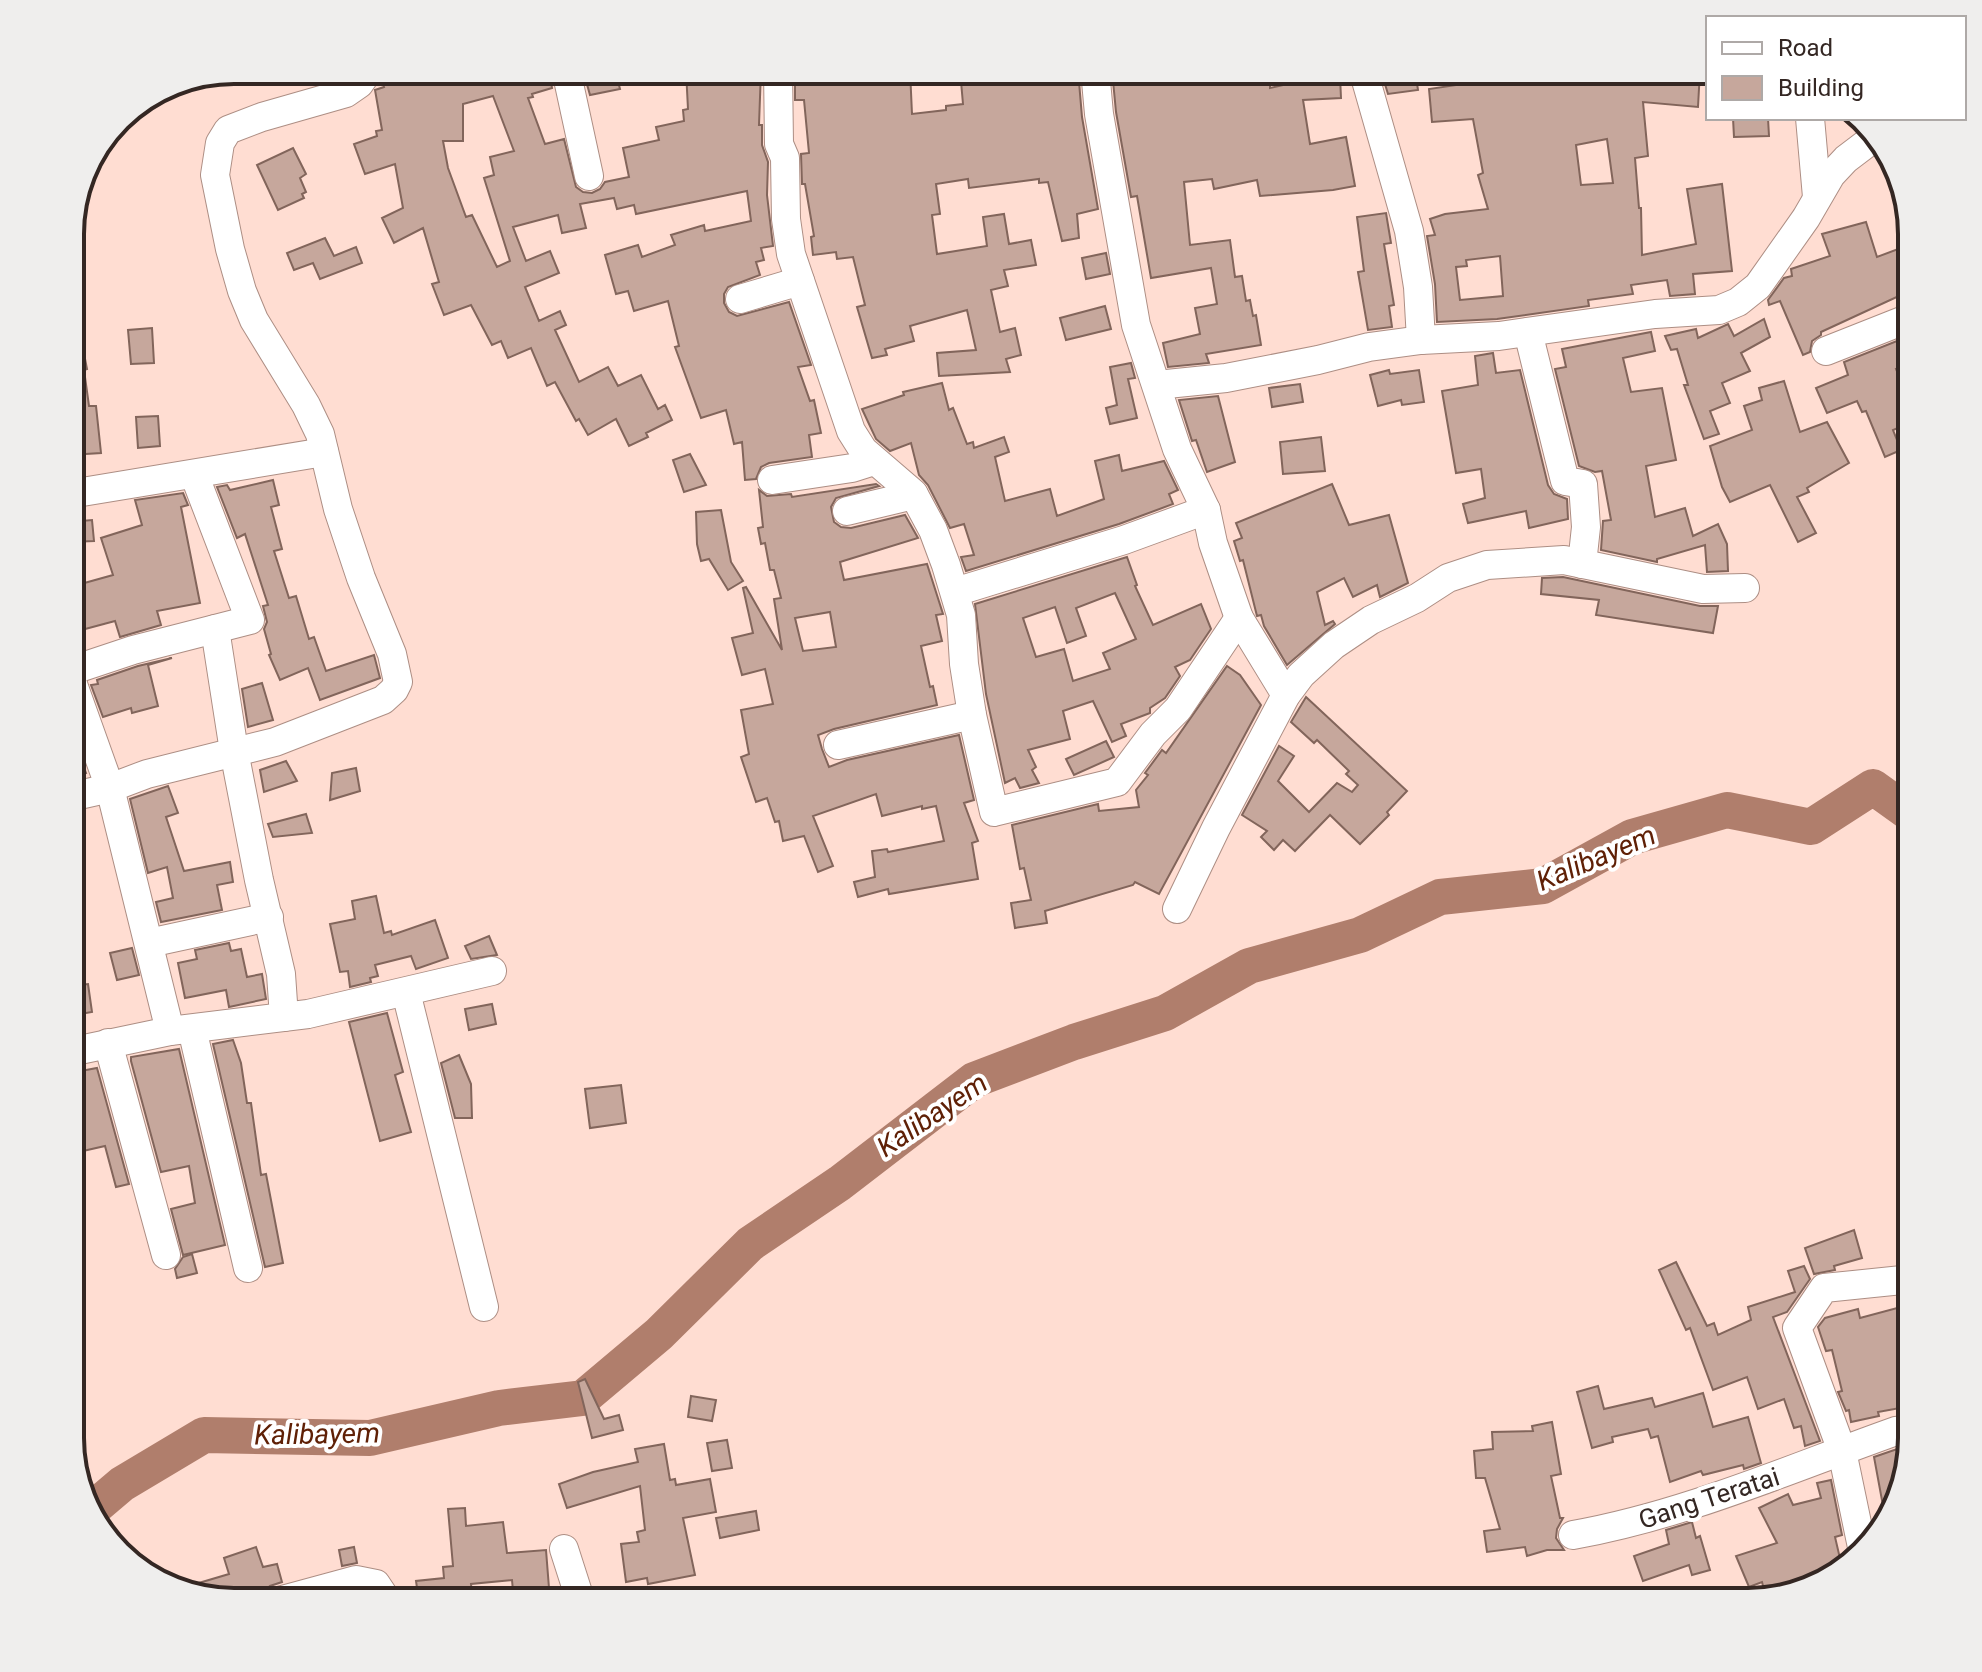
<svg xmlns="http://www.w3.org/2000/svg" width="1982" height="1672" viewBox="0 0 1982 1672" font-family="Roboto,sans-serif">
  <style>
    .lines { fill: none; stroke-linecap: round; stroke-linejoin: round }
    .river { stroke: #b07e6c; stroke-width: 36 }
    .building { fill: #c6a79c; stroke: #82655b; stroke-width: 2; fill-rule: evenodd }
    .minor-casing { stroke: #ad8e84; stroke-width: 30 }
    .minor { stroke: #fff; stroke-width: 28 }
    .labels { text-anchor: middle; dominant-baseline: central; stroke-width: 8; stroke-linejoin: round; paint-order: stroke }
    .street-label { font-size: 26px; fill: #342723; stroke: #fff }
    .water-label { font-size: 28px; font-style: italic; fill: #5f2006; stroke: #fff }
    .rim { fill: none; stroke: #342723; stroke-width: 4 }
  </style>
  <rect width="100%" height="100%" fill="#ffddd2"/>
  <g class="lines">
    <path class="river" d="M89 1512 122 1484 204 1435 370 1438 499 1408 583 1398 659 1334 750 1244 840 1183 974 1080 1074 1042 1165 1013 1249 966 1360 935 1440 897 1543 886 1632 837 1727 810 1811 827 1873 787 1912 815"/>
  </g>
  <g class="building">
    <path d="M386 70H549L552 88 532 94 533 97 528 98 545 144 564 139 576 187 583 192 592 193 600 189 605 182 629 177 623 148 659 140 656 127 684 121 683 110 688 109 686 70H761L759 125H762V145L768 162 767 195 773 246 761 248 764 260 756 262 760 275 728 287 724 294V303L729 312 737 316 789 302 811 365 798 367 810 401 814 400 821 433 809 435 812 457 769 463 761 467 756 479 745 480 742 442 734 444 726 410 701 418 675 347 679 346 668 301 634 311 628 291 616 294 605 255 638 245 642 257 675 245 671 235 704 225 705 231 751 221 747 191 636 214 634 205 617 209 614 198 580 204 586 228 562 233 558 215 513 227 526 261 550 251 559 273 525 287 539 321 560 311 566 325 555 330 579 382 608 367 618 386 641 375 658 409 665 405 672 420 646 433 648 437 629 446 616 419 588 435 579 419 576 421 555 382 547 386 531 348 508 358 501 341 492 345 471 305 444 315 432 284 439 282 423 228 394 243 382 218 403 208 395 164 365 174 354 144 377 136 376 131 382 130 375 90 384 87 382 81ZM493 96 514 151 490 157 494 175 484 178 510 261 497 267 472 215 466 217 448 168 443 141H463V104Z"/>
    <path d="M583 70H615L620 89 590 95Z"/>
    <path d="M795 70H910L912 114 946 110V106L963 104 960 70H1078L1082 117 1098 209 1077 214 1079 238 1062 241 1048 182 1039 183V179L969 188 968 179 936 184 940 214 932 215 937 254 987 246 983 217 1004 214 1009 244 1031 240 1036 265 1004 270 1008 286 991 290 1000 332 1015 328 1021 355 1006 359 1010 372 939 376 937 353 976 350 967 310 910 326 914 341 885 349 887 355 872 358 857 307 865 305 853 257 837 259 836 252 813 255 811 237 814 236 805 184H802L801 154 809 153 804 100H795Z"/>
    <path d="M1112 70H1270V88L1319 77 1340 76 1341 98 1303 100 1310 144 1346 137 1355 186 1333 190 1260 196 1257 180 1214 189 1212 179 1184 182 1190 245 1230 240 1235 277 1242 276 1246 301 1250 300 1253 316 1256 315 1261 345 1206 354 1209 363 1168 367 1163 343 1200 334 1195 308 1217 304 1211 268 1151 278 1137 196 1131 197 1116 112Z"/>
    <path d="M1388 70H1415L1418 90 1388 94 1381 71Z"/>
    <path d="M1476 70H1700L1698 107 1643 102 1648 156 1635 158 1639 208H1641L1642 255 1696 244 1687 189 1722 184 1732 271 1693 274 1695 294 1670 296 1667 280 1631 285 1633 294 1588 300 1589 306 1497 319 1437 322 1435 284 1427 236 1435 235 1430 219 1445 214 1488 209 1478 175 1483 173 1473 119 1432 122 1429 89 1477 82ZM1607 139 1613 183 1581 185 1576 145ZM1500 256 1503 296 1460 300 1456 267 1467 266 1466 260Z"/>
    <path d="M1733 118H1768L1769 136 1734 137Z"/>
    <path d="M293 148 306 174 300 178 306 192 302 194 304 198 278 210 257 165Z"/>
    <path d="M1386 213 1391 243 1384 244 1394 305 1389 306 1392 327 1368 330 1358 272 1364 271 1357 217Z"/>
    <path d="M1866 222 1877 257 1906 246 1912 262 1903 265 1912 290 1821 332V335L1812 341 1810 352 1803 355 1780 301 1769 305 1768 300 1784 278 1792 276 1791 269 1830 256 1822 234Z"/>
    <path d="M325 238 334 256 356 247 362 263 320 279 313 263 294 270 287 253Z"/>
    <path d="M1106 253 1110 274 1086 279 1082 258Z"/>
    <path d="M1105 306 1111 329 1066 340 1060 318Z"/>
    <path d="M1764 319 1770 337 1741 353 1750 371 1722 383 1730 403 1710 411 1719 434 1704 439 1684 385H1688L1677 349 1671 350 1665 336 1696 329 1698 338 1728 324 1734 336Z"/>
    <path d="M152 328 154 363 131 364 128 330Z"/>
    <path d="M1651 332 1655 351 1623 358 1631 392 1662 388 1676 460 1646 466 1655 517 1685 508 1693 536 1718 524 1727 544 1728 571 1707 572 1705 545 1657 559V562L1601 550 1603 521 1611 520 1602 471 1595 472 1579 466 1555 369 1566 367 1562 349Z"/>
    <path d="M1912 335V339L1907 340 1912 364 1896 369 1912 409V422L1893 430 1901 450 1885 457 1866 411 1862 412 1857 401 1827 413 1816 388 1848 375 1844 362Z"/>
    <path d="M81 338 87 369 84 370 89 406H96L101 453 70 455V339Z"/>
    <path d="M1493 353 1496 373 1520 370 1548 485 1554 494 1567 499 1568 519 1529 528 1526 511 1468 523 1463 504 1485 498 1481 469 1456 473 1442 391 1478 385 1475 356Z"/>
    <path d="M1131 363 1135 378 1128 379 1137 418 1110 424 1106 408 1117 405 1110 367Z"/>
    <path d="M1389 370 1390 374 1419 370 1424 402 1402 405 1401 400 1378 406 1370 375Z"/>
    <path d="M1784 381 1800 432 1827 422 1849 463 1807 488 1809 492 1797 497 1816 533 1798 542 1770 485 1730 502 1722 487 1710 446 1752 430 1744 406 1762 400 1759 388Z"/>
    <path d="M942 383 949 410 953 408 967 444 973 442 974 448 1004 437 1009 452 995 457 1005 501 1050 489 1057 516 1104 499 1095 461 1119 455 1122 471 1164 461 1178 490 1169 494 1173 504 1119 524 966 571 961 557 974 555 964 524 950 528 928 485 919 475 911 443 890 451 876 439 862 409 904 395 903 392Z"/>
    <path d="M1300 384 1303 402 1272 407 1269 388Z"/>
    <path d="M1218 396 1235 462 1207 472 1196 440 1192 441 1179 400Z"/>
    <path d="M158 416 160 446 138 448 136 417Z"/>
    <path d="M1321 437 1325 471 1283 474 1280 442Z"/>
    <path d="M690 454 706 485 684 492 673 460Z"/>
    <path d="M273 480 279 505 271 507 282 549 274 551 289 598 296 596 309 639 314 637 326 671 374 655 380 678 320 700 308 668 280 680 269 655 271 654 264 629 267 622 263 606 268 605 245 534 237 538 217 487 227 485 230 490Z"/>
    <path d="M876 484 879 486 836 498 831 507 834 522 841 527 851 528 905 515 918 538 840 562 844 580 927 564 943 614 936 615 942 641 921 646 930 687 933 686 937 705 834 729 818 735 822 749 829 767 847 760 959 735 974 800 964 803 978 841 972 843 978 879 889 894 888 889 858 897 854 882 875 877 872 851 887 849 888 852 944 841 936 806 922 809V806L882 816 876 794 813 816 833 866 818 872 804 836 783 841 779 821 775 822 767 798 756 802 741 757 749 754 741 710 773 704 765 669 742 675 732 638 753 633 743 588 746 587 782 650 774 599 781 598 774 570H770L765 543 761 544 758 528 763 527 759 490 767 496 791 494 792 497ZM830 612 836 647 803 651 795 618Z"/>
    <path d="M1332 484 1349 525 1389 515 1408 583 1380 597 1377 585 1353 597 1344 578 1317 592 1325 625 1333 621 1335 624 1287 665 1264 626 1261 615 1257 616 1243 560 1240 561 1234 541 1242 538 1236 523Z"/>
    <path d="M183 493 188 505 181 507 200 603 157 611 161 625 120 637 115 621 74 632 70 617 75 614 70 587 113 575 101 538 142 525 135 500Z"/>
    <path d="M721 510 731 562 743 581 728 590 709 559 701 561 697 544 696 512Z"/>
    <path d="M92 520 94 541 70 542V522Z"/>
    <path d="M1127 557 1137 585 1135 586 1153 625 1201 604 1211 629 1190 660 1175 667 1180 676 1165 698 1150 708V713L1121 724 1126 736 1112 742 1093 701 1063 711 1070 739 1028 750 1036 767 1032 770 1039 783 1020 788 1015 778 1005 783 986 694 975 604ZM1115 593 1136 639 1103 653 1110 669 1073 681 1064 649 1036 657 1023 618 1055 607 1067 643 1086 636 1076 608Z"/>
    <path d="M1563 577 1700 606H1718L1713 633 1596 615 1599 600 1541 594 1542 578Z"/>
    <path d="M172 658 148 665 158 706 132 713 131 708 103 717 91 685 98 684 97 680 138 666Z"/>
    <path d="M1227 666 1240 675 1261 705 1159 894 1135 882 1133 885 1045 911 1047 923 1015 928 1011 903 1031 900 1024 868 1020 869 1012 825 1098 804 1099 811 1139 807 1136 790 1148 775 1145 773 1162 750 1166 753Z"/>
    <path d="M262 683 273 720 248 727 242 689Z"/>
    <path d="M1306 697 1407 791 1387 812 1389 815 1360 844 1330 815 1295 851 1283 840 1274 850 1261 837 1267 831 1242 815 1279 746 1294 756 1278 781 1309 812 1337 783 1352 792 1358 785 1346 774 1349 771 1317 740 1314 743 1291 722Z"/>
    <path d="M70 728 86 773 70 778Z"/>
    <path d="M1106 741 1114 757 1074 775 1066 759Z"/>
    <path d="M286 761 297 781 264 792 260 770Z"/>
    <path d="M356 768 360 791 330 800 332 773Z"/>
    <path d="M168 786 178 813 166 817 184 871 230 862 233 882 217 885 222 910 161 922 156 902 173 898 167 867 148 873 130 799Z"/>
    <path d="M306 814 312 833 273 837 268 824Z"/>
    <path d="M376 896 384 933 391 931 392 935 435 920 448 958 416 969 411 956 375 965 378 976 370 978 371 982 350 987 348 971 340 972 330 924 355 919 352 901Z"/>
    <path d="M489 936 497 955 471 959 465 946Z"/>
    <path d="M229 943 231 951 241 949 247 977 262 974 266 999 229 1007 226 990 185 998 178 963 197 959 195 950Z"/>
    <path d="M132 948 139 975 117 980 110 953Z"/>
    <path d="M88 984 92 1012 74 1015 70 986Z"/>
    <path d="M492 1004 496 1024 469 1030 465 1009Z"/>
    <path d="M387 1013 403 1072 395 1075 411 1132 380 1141 349 1022Z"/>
    <path d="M233 1040 241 1063 247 1103H251L261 1175 266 1174 283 1263 265 1267 213 1044Z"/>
    <path d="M179 1049 225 1245 183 1255 171 1209 195 1203 189 1166 161 1172 131 1061V1057Z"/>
    <path d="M459 1055 471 1084 472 1118H455L441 1063Z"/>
    <path d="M97 1068 129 1184 116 1187 105 1146 70 1154V1073Z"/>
    <path d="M621 1085 626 1123 590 1128 585 1089Z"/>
    <path d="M1854 1230 1862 1258 1834 1266 1835 1270 1814 1274 1805 1248Z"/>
    <path d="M192 1254 197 1273 177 1278 175 1269 183 1257Z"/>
    <path d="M1676 1262 1707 1326 1714 1323 1718 1335 1751 1320 1748 1307 1795 1292 1788 1271 1804 1266 1810 1279 1787 1312 1773 1317 1820 1441 1805 1446 1801 1426 1794 1428 1784 1399 1758 1409 1747 1377 1713 1390 1690 1328 1686 1330 1659 1270Z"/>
    <path d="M1912 1304V1384L1907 1385 1911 1406 1878 1412 1879 1416 1851 1422 1849 1410 1846 1411 1838 1392 1842 1391 1832 1350 1826 1351 1818 1327 1825 1318 1858 1309 1860 1318Z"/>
    <path d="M585 1379 604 1419 619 1415 623 1430 592 1438 578 1382Z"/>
    <path d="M1598 1386 1604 1409 1652 1398 1655 1407 1703 1393 1713 1427 1748 1417 1761 1463 1744 1469 1743 1465 1703 1475 1701 1471 1670 1482 1658 1436 1651 1438 1648 1429 1612 1437 1613 1442 1592 1448 1577 1392Z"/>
    <path d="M691 1396 716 1400 712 1421 688 1417Z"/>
    <path d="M1552 1422 1561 1474 1551 1476 1560 1518H1563L1557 1529 1556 1538 1564 1550H1547L1527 1556 1525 1547 1487 1552 1484 1531 1500 1529 1485 1478H1476L1474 1451 1493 1449 1492 1432 1533 1431 1532 1426Z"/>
    <path d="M727 1440 732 1468 712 1471 707 1443Z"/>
    <path d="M664 1444 670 1480 675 1479 676 1485 710 1479 716 1512 683 1518 695 1575 648 1584 647 1578 626 1582 621 1544 639 1542 637 1532 645 1530 640 1486 567 1508 559 1484 593 1472 638 1462 635 1449Z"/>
    <path d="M1900 1448 1903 1461 1908 1460 1900 1500 1886 1522 1874 1457Z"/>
    <path d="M1831 1480 1842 1535 1835 1537 1842 1567 1811 1589 1792 1593 1791 1589 1766 1597 1762 1582 1749 1587 1736 1556 1777 1543 1759 1508 1788 1494 1793 1505 1821 1498 1817 1483Z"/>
    <path d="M465 1508 466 1526 503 1522 507 1553 546 1550 549 1588 513 1591 512 1580 471 1584 472 1594 440 1596 441 1602H419L416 1581 444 1578 443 1567 453 1566 448 1509Z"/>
    <path d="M756 1511 759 1530 720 1538 716 1518Z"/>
    <path d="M1692 1522 1696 1538 1700 1536 1710 1570 1692 1575 1689 1565 1643 1581 1634 1556 1669 1544 1666 1530Z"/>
    <path d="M256 1547 263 1567 277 1564 282 1582 270 1586 261 1594 234 1602 175 1590 229 1574 224 1558Z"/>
    <path d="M354 1547 357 1563 342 1566 339 1550Z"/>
  </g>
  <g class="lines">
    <defs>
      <g id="minor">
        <path d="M566 70 589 176"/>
        <path d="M778 70 779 144 785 158 786 219 791 254 851 431 863 450 913 493 933 530 946 565 961 615 964 664 972 715 994 812 1117 782 1153 734 1178 709 1239 618"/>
        <path d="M1095 70 1099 114 1136 325 1177 449 1206 510 1213 543 1239 618 1286 695"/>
        <path d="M1363 70 1409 231 1418 287 1421 340"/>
        <path d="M1810 118 1817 197"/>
        <path d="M740 299 800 281"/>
        <path d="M1528 332 1565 481 1583 484 1586 527 1582 564"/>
        <path d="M1826 351 1912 317"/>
        <path d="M1157 385 1226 378 1318 360 1369 347 1421 340 1499 336 1655 314 1719 310 1738 302 1758 286 1806 218 1831 175 1846 159 1875 137"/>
        <path d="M772 480 852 468 874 461"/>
        <path d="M70 494 324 452"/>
        <path d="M847 511 914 495"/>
        <path d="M955 592 1124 540 1206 510"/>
        <path d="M215 629 234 751 259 880 281 974 284 1017"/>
        <path d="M70 671 133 650 250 620 194 474"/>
        <path d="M70 676 110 788 170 1031"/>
        <path d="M838 745 972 715"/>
        <path d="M70 797 110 788 147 774 275 742 383 700 394 690 398 682 392 654 361 578 338 509 320 434 306 405 254 320 242 291 230 249 215 175 220 143 228 130 262 117 346 93 359 84 369 70"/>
        <path d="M1177 909 1216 828 1286 695 1301 675 1334 645 1371 620 1417 598 1448 578 1487 565 1564 560 1703 589 1745 588"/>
        <path d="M149 943 269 917"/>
        <path d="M406 992 484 1307"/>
        <path d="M192 1029 248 1268"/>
        <path d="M108 1043 166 1255"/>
        <path d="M70 1052 170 1031 308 1014 492 971"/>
        <path d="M1573 1535C1685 1515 1789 1469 1896 1431L1912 1429"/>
        <path d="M564 1549 581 1602"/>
        <path d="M1863 1552 1842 1451 1797 1328 1824 1288 1912 1279"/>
        <path d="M275 1602 356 1580 376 1584 388 1602"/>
      </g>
    </defs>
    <use href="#minor" class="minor-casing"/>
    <use href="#minor" class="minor"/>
  </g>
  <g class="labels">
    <g class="street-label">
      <text transform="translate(1709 1498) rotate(-18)">Gang Teratai</text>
    </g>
    <g class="water-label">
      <text transform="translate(1596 858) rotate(-23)">Kalibayem</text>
      <text transform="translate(932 1115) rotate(-34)">Kalibayem</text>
      <text transform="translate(317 1434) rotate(-1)">Kalibayem</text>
    </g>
  </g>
  <path d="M0 0H1982V1672H0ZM234 84H1748A150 150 0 0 1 1898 234V1438A150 150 0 0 1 1748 1588H234A150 150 0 0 1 84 1438V234A150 150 0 0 1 234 84Z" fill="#efeeed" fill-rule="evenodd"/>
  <path class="rim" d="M234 84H1748A150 150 0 0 1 1898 234V1438A150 150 0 0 1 1748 1588H234A150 150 0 0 1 84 1438V234A150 150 0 0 1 234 84Z"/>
  <rect x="1706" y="16" width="260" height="104" fill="#ffffff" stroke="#aea9a7" stroke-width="2"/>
  <rect x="1722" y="42" width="40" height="12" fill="#ffffff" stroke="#aea9a7" stroke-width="2"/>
  <text x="1778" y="56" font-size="24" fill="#342723">Road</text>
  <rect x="1722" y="76" width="40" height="24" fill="#c6a79c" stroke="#aea9a7" stroke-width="2"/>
  <text x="1778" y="96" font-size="24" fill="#342723">Building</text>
</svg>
